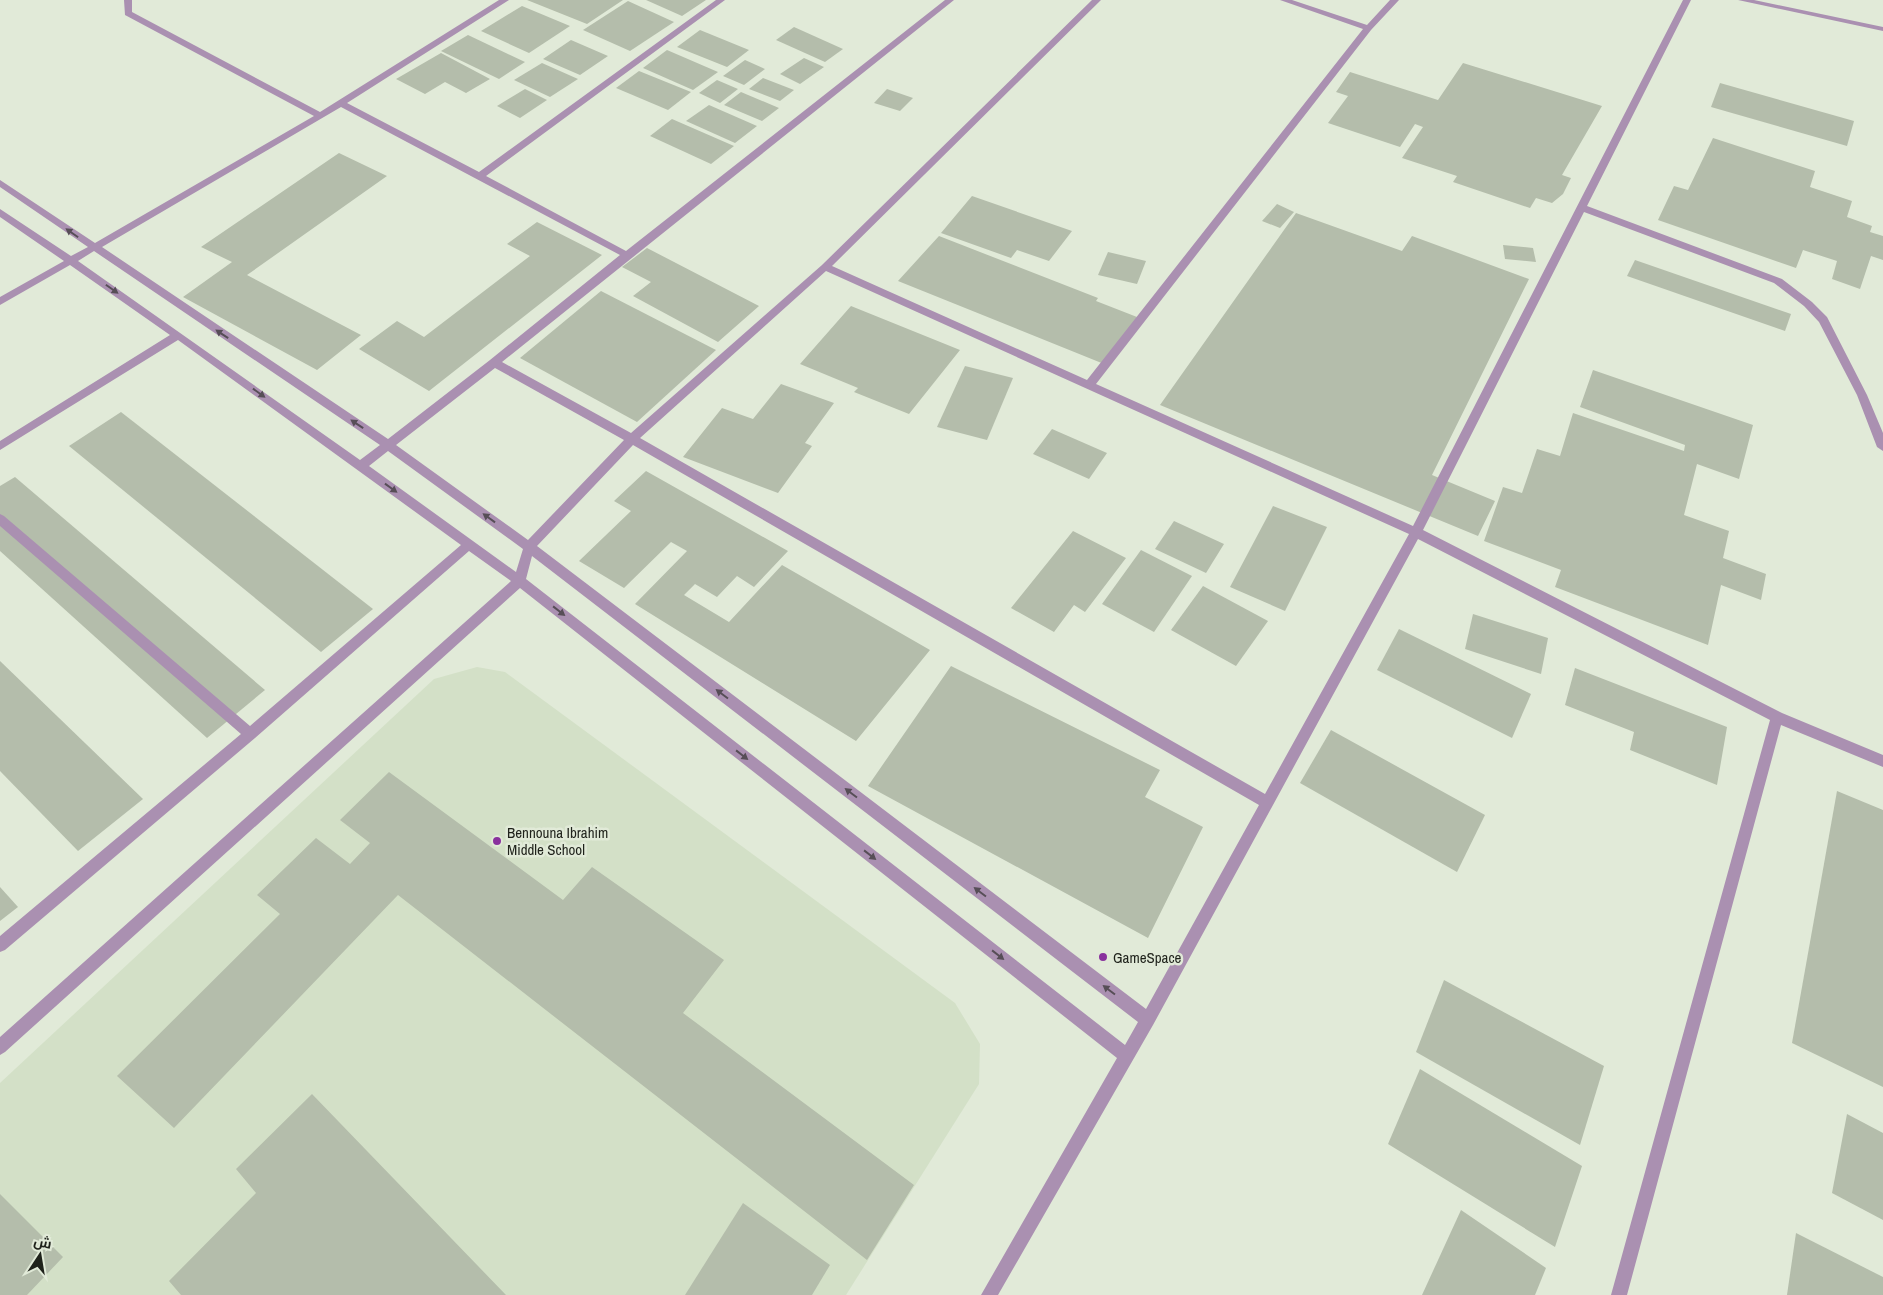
<svg xmlns="http://www.w3.org/2000/svg" width="1883" height="1295" viewBox="0 0 1883 1295" font-family="'Archivo Narrow',Cairo,sans-serif">
  <style>
    .built { fill: #d3e0c7 }
    .building { fill: #b4bdab }
    .lines { fill: none; stroke-linecap: round; stroke-linejoin: round }
    .minor { fill: #aa90b1; fill-rule: evenodd }
    .tertiary { fill: #aa90b1; fill-rule: evenodd }
    .oneway { fill: #574e57 }
    .poi-dot { fill: #89319d; stroke: #e1ead8; stroke-width: 2 }
    .labels { text-anchor: middle; dominant-baseline: central; stroke-width: 5; stroke-linejoin: round; paint-order: stroke }
    .poi-label { font-size: 15px; fill: #1f221b; stroke: #e1ead8; text-anchor: start }
  </style>
  <rect width="100%" height="100%" fill="#e1ead8"/>
  <path class="built" d="M477 667 505 672 955 1003 980 1044 979 1084 846 1295H0V1083L434 679Z"/>
  <g class="building">
    <path d="M527 0H623L587 24Z"/>
    <path d="M646 0H706L682 16Z"/>
    <path d="M628 1 674 22 630 51 583 30Z"/>
    <path d="M522 6 570 26 529 53 481 31Z"/>
    <path d="M794 27 843 49 825 62 776 40Z"/>
    <path d="M700 30 749 50 727 67 677 47Z"/>
    <path d="M468 35 525 62 499 79 441 51Z"/>
    <path d="M571 40 608 56 580 75 543 59Z"/>
    <path d="M667 50 718 72 693 90 643 68Z"/>
    <path d="M441 53 490 79 466 93 445 82 425 94 396 79Z"/>
    <path d="M804 58 824 67 800 84 780 74Z"/>
    <path d="M745 60 765 69 744 85 723 76Z"/>
    <path d="M542 63 578 79 550 97 514 80Z"/>
    <path d="M1463 63 1602 106 1562 175 1571 178 1563 194 1552 203 1536 198 1530 208 1453 182 1457 176 1402 158 1423 127 1415 124 1400 147 1328 123 1348 96 1336 92 1350 72 1438 100Z"/>
    <path d="M639 71 691 92 668 110 616 88Z"/>
    <path d="M763 78 794 90 780 101 749 89Z"/>
    <path d="M717 80 738 89 720 103 699 93Z"/>
    <path d="M1720 83 1854 121 1847 146 1711 107Z"/>
    <path d="M525 89 547 100 520 118 497 106Z"/>
    <path d="M887 89 913 98 900 111 874 103Z"/>
    <path d="M741 92 779 108 762 121 724 105Z"/>
    <path d="M709 105 757 126 735 143 686 121Z"/>
    <path d="M672 119 734 146 711 164 650 136Z"/>
    <path d="M1713 138 1815 171 1810 187 1852 201 1847 217 1872 226 1870 232 1883 236V260L1871 256 1860 289 1832 279 1837 261 1803 250 1796 268 1658 220 1674 186 1688 190Z"/>
    <path d="M339 153 387 176 247 275 361 335 317 370 183 297 232 262 201 247Z"/>
    <path d="M972 196 1072 231 1049 261 1017 250 1011 258 941 233Z"/>
    <path d="M1277 204 1294 212 1280 228 1262 221Z"/>
    <path d="M1296 213 1402 251 1412 236 1529 279 1432 475 1495 501 1478 536 1160 405Z"/>
    <path d="M537 222 602 255 429 391 359 349 397 321 424 337 530 256 507 244Z"/>
    <path d="M939 236 1098 298 1096 301 1137 317 1104 364 898 281Z"/>
    <path d="M1503 245 1533 248 1536 262 1505 259Z"/>
    <path d="M647 248 759 306 718 342 633 296 651 282 622 267Z"/>
    <path d="M1108 252 1146 261 1137 284 1098 275Z"/>
    <path d="M1635 260 1791 314 1785 331 1627 276Z"/>
    <path d="M601 291 716 350 637 422 520 358Z"/>
    <path d="M851 306 960 350 909 414 854 392 858 388 800 364Z"/>
    <path d="M965 366 1013 378 987 440 937 427Z"/>
    <path d="M1593 370 1753 425 1739 479 1697 464 1684 515 1729 531 1723 558 1766 574 1761 600 1721 585 1708 645 1555 587 1561 570 1484 541 1503 487 1522 493 1537 449 1560 456 1573 413 1684 451 1685 445 1580 407Z"/>
    <path d="M781 384 834 403 805 443 812 446 778 493 683 457 722 408 753 419Z"/>
    <path d="M121 412 373 609 321 652 69 446Z"/>
    <path d="M1052 429 1107 453 1089 479 1033 454Z"/>
    <path d="M646 471 788 551 754 587 737 576 717 597 695 584 684 595 729 622 782 565 930 650 856 741 635 604 687 551 671 542 624 588 579 561 631 511 614 501Z"/>
    <path d="M15 477 265 690 207 738 0 551V486Z"/>
    <path d="M1273 506 1327 527 1285 611 1230 587Z"/>
    <path d="M1174 521 1224 544 1206 573 1155 549Z"/>
    <path d="M1073 531 1126 558 1085 612 1074 605 1054 632 1011 608Z"/>
    <path d="M1141 550 1192 576 1154 632 1102 604Z"/>
    <path d="M1203 586 1268 621 1236 666 1171 630Z"/>
    <path d="M1473 614 1548 638 1541 674 1465 649Z"/>
    <path d="M1399 629 1531 694 1512 738 1377 670Z"/>
    <path d="M0 661 143 799 78 851 0 771Z"/>
    <path d="M951 666 1160 770 1145 797 1203 827 1148 938 868 786Z"/>
    <path d="M1575 668 1727 727 1717 785 1630 750 1634 732 1565 705Z"/>
    <path d="M1331 730 1485 815 1457 872 1300 783Z"/>
    <path d="M389 772 563 900 592 867 724 960 683 1013 914 1185 867 1260 398 895 174 1128 117 1076 280 914 257 895 316 838 350 864 370 843 340 820Z"/>
    <path d="M1837 791 1883 810V1087L1792 1043Z"/>
    <path d="M0 887 18 907 0 921Z"/>
    <path d="M1444 980 1604 1066 1580 1145 1416 1052Z"/>
    <path d="M1420 1069 1582 1166 1555 1247 1388 1144Z"/>
    <path d="M312 1094 506 1295H181L169 1281 256 1193 236 1169Z"/>
    <path d="M1847 1114 1883 1133V1220L1832 1193Z"/>
    <path d="M0 1194 63 1257 27 1295H0Z"/>
    <path d="M743 1203 830 1265 812 1295H685Z"/>
    <path d="M1461 1210 1546 1268 1535 1295H1422Z"/>
    <path d="M1796 1233 1883 1277V1295H1787Z"/>
  </g>
  <g class="lines">
    <path class="minor" d="M124 0H132V12L320 112 499 0H509L347 103 479 172 716 0H725L486 176 626 251 945 0H954L502 362 631 433 822 265 1092 0H1101L832 266 1087 380 1363 29 1280 0H1292L1367 25 1390 0H1399L1371 30 1096 384 1413 526 1683 0H1691L1587 206 1782 279 1812 302 1827 317 1867 395 1883 433V451L1877 447 1857 395 1819 322 1804 306 1774 283 1584 212 1423 530 1782 713 1883 755V767L1781 725 1627 1295H1611L1770 720 1418 539 1153 1025 998 1295H981L1117 1058 520 588 5 1052 0 1055V1037L511 581 469 551 255 738 5 950 0 952V936L241 734 0 526V514L4 516 250 726 461 545 178 340 0 450V441L170 335 70 265 0 305V297L64 261 0 217V209L71 256 88 247 0 187V180L95 243 314 116 125 15ZM341 107 620 255 490 360 388 439 102 247ZM94 251 380 445 360 460 78 261ZM826 271 1409 534 1265 794 640 438ZM495 368 624 440 528 540 396 445ZM633 445 1259 805 1146 1009 537 546ZM388 451 523 549 516 572 369 466ZM532 556 1138 1022 1125 1045 526 579Z"/>
    <path class="tertiary" d="M1738 0H1754L1883 27V31Z"/>
  </g>
  <defs><path id="oneway-solid" d="M-6-.8H1V-3.2L6.5 0L1 3.2V.8H-6Z" transform="scale(1.25)"/></defs>
  <g class="oneway">
    <use href="#oneway-solid" transform="translate(72 233) rotate(-145)"/>
    <use href="#oneway-solid" transform="translate(112 289) rotate(35)"/>
    <use href="#oneway-solid" transform="translate(222 334) rotate(-146)"/>
    <use href="#oneway-solid" transform="translate(259 393) rotate(36)"/>
    <use href="#oneway-solid" transform="translate(357 424) rotate(-146)"/>
    <use href="#oneway-solid" transform="translate(391 488) rotate(36)"/>
    <use href="#oneway-solid" transform="translate(489 518) rotate(-144)"/>
    <use href="#oneway-solid" transform="translate(559 611) rotate(38)"/>
    <use href="#oneway-solid" transform="translate(722 694) rotate(-143)"/>
    <use href="#oneway-solid" transform="translate(742 755) rotate(38)"/>
    <use href="#oneway-solid" transform="translate(851 793) rotate(-143)"/>
    <use href="#oneway-solid" transform="translate(870 855) rotate(38)"/>
    <use href="#oneway-solid" transform="translate(980 892) rotate(-143)"/>
    <use href="#oneway-solid" transform="translate(998 955) rotate(38)"/>
    <use href="#oneway-solid" transform="translate(1109 990) rotate(-143)"/>
  </g>
  <g class="poi-dot">
    <circle cx="497" cy="841" r="5"/>
    <circle cx="1103" cy="957" r="5"/>
  </g>
  <g class="labels">
    <g class="poi-label">
      <text x="507" y="832">Bennouna Ibrahim<tspan x="507" dy="17">Middle School</tspan></text>
      <text x="1113" y="957">GameSpace</text>
    </g>
  </g>
  <g transform="translate(40 1255) rotate(12)" stroke="#e1ead8" stroke-width="4" paint-order="stroke">
  <path d="M0-4L9 19L0 12L-9 19Z" fill="#1f221b"/>
  <text y="-8" font-size="14" font-weight="bold" text-anchor="middle" fill="#1f221b">ش</text>
  </g>
</svg>
